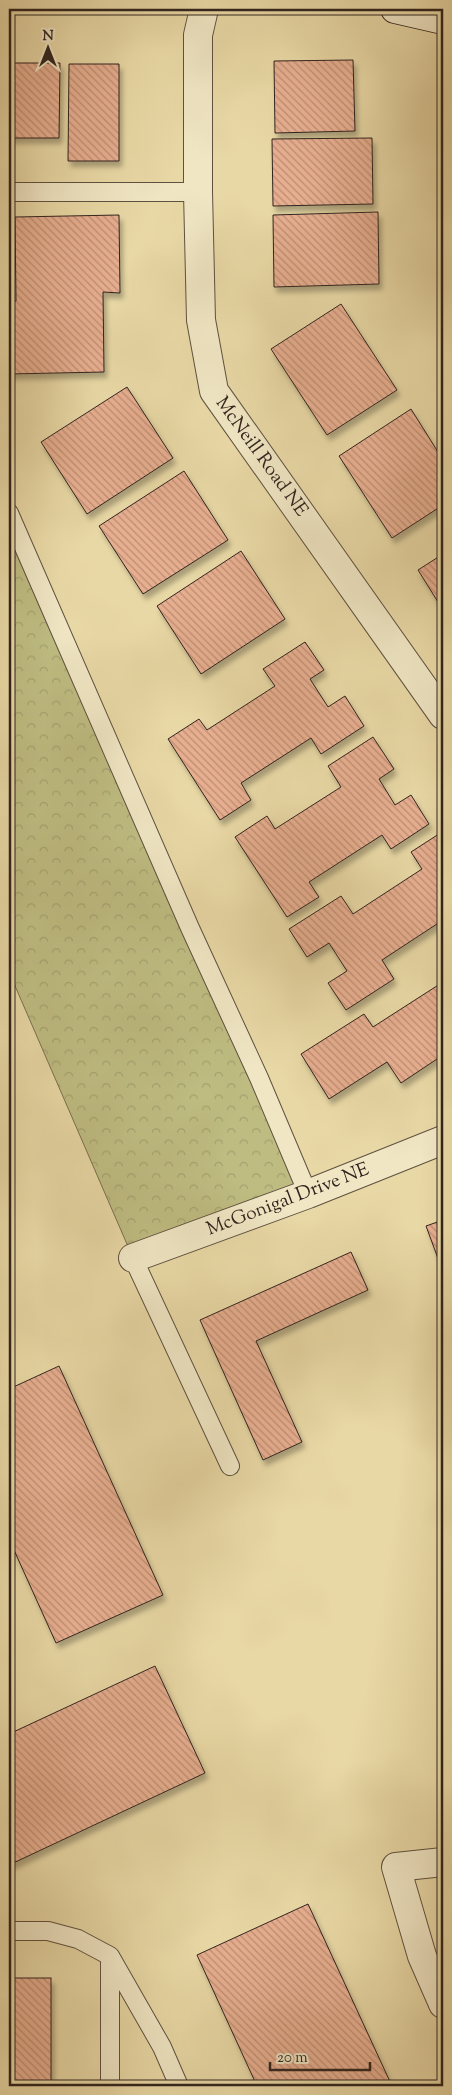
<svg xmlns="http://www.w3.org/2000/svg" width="452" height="2095" viewBox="0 0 452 2095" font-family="'Sorts Mill Goudy',serif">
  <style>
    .park { fill: url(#park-crowns); stroke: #787050 }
    .building { fill: url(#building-back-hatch); stroke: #31241e; filter: url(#shadow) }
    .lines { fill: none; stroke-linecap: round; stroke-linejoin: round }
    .lane-casing { stroke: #5f5140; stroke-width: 20 }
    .street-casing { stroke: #5f5140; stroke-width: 30 }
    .secondary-casing { stroke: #31241e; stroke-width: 30 }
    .lane { stroke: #f0e6c4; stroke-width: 18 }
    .street { stroke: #f0e6c4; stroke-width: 28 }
    .secondary { stroke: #f0e6c4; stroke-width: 28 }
    .labels { text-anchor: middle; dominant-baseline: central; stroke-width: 4.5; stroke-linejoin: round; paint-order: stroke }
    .street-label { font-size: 19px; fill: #31241e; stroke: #f0e6c4 }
  </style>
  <defs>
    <pattern id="park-crowns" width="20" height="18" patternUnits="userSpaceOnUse" patternTransform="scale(1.25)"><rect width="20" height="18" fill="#bebc81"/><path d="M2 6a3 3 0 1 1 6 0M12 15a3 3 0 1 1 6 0" fill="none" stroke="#a4a16f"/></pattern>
    <pattern id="building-back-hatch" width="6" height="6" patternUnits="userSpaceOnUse" patternTransform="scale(1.25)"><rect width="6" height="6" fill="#e7ae8f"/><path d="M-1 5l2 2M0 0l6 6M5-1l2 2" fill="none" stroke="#bc8d74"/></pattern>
    <filter id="shadow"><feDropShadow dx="3" dy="5.5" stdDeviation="2.5" flood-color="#0004"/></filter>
  </defs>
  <rect width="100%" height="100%" fill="#e8d8a5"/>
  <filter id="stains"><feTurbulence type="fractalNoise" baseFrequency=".004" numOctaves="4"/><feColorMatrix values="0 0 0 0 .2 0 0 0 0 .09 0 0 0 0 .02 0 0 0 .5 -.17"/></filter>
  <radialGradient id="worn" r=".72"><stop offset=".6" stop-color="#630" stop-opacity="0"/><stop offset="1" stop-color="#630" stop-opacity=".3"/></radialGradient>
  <path class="park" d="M9 513 308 1194 133 1258 9 972Z"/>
  <g class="building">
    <path d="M353 60 355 131 275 133 274 61Z"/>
    <path d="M9 63H60L59 138H9Z"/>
    <path d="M69 64H119V161H68Z"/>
    <path d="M372 138 373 204 273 206 272 139Z"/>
    <path d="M378 212 379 284 274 287 273 215Z"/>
    <path d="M119 215 120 293 103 292 104 372 9 374V301H16L15 217Z"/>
    <path d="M341 304 397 390 327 435 271 349Z"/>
    <path d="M127 387 173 458 87 514 41 442Z"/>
    <path d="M411 409 443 460V505L392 538 339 456Z"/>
    <path d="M184 471 228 540 143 594 99 526Z"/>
    <path d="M241 551 285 619 201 674 157 606Z"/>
    <path d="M443 554V610L418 570Z"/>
    <path d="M305 642 324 670 310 679 328 707 345 696 364 726 321 754 311 738 241 783 251 800 220 820 168 739 199 719 207 730 275 686 263 669Z"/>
    <path d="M373 737 394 769 379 779 395 805 411 795 429 824 391 849 382 835 309 882 319 897 287 917 235 837 267 816 275 829 341 787 328 766Z"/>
    <path d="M442 832 443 920 382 960 394 979 346 1010 328 983 347 971 329 943 307 957 289 929 341 896 353 914 422 869 411 852Z"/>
    <path d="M443 982V1055L401 1083 387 1062 329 1099 301 1054 364 1014 373 1027Z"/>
    <path d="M443 1220V1272L426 1226Z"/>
    <path d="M351 1252 368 1290 256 1341 302 1442 263 1460 200 1320Z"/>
    <path d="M59 1366 163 1595 56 1643 9 1539V1389Z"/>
    <path d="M155 1666 205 1773 9 1865V1734Z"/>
    <path d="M308 1904 392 2086H257L197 1955Z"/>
    <rect x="9" y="1978" width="42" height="108"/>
  </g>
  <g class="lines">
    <defs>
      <g id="lane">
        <path d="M9 192H198"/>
        <path d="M9 513 190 928 259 1078 308 1194"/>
        <path d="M133 1258 230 1466"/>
        <path d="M9 1931H48L78 1939 110 1956 162 2047 179 2086"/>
        <path d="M110 1957V2086"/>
      </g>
      <g id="street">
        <path d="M204 9 198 35V192L201 320 214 391 443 715"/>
        <path d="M133 1258 308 1194 443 1140"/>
        <path d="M443 1862 396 1867 422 1956 443 2004"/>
      </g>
      <path id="secondary" d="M395 9 443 20"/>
    </defs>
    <use href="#lane" class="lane-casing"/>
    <use href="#street" class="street-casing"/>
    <use href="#secondary" class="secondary-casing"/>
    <use href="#lane" class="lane"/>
    <use href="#street" class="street"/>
    <use href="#secondary" class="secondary"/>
  </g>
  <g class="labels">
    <g class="street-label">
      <text transform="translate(261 457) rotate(54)">McNeill Road NE</text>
      <text transform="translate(288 1200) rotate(-21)">McGonigal Drive NE</text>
    </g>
  </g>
  <rect width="452" height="2095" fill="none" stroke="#e8d8a5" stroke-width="30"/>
  <rect x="10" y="10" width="432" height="2075" fill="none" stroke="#31241e" stroke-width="2.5"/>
  <rect x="15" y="15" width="422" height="2065" fill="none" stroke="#31241e"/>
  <g transform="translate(48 48)" stroke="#f0e6c4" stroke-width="4" paint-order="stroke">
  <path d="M0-4L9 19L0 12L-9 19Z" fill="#31241e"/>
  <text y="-8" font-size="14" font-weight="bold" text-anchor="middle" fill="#31241e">N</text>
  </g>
  <path d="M270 2062v8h100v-8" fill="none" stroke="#31241e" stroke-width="2.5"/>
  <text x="277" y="2062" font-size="15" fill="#31241e" stroke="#f0e6c4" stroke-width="4" paint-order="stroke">20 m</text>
  <rect width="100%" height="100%" filter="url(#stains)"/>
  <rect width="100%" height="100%" fill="url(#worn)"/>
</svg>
